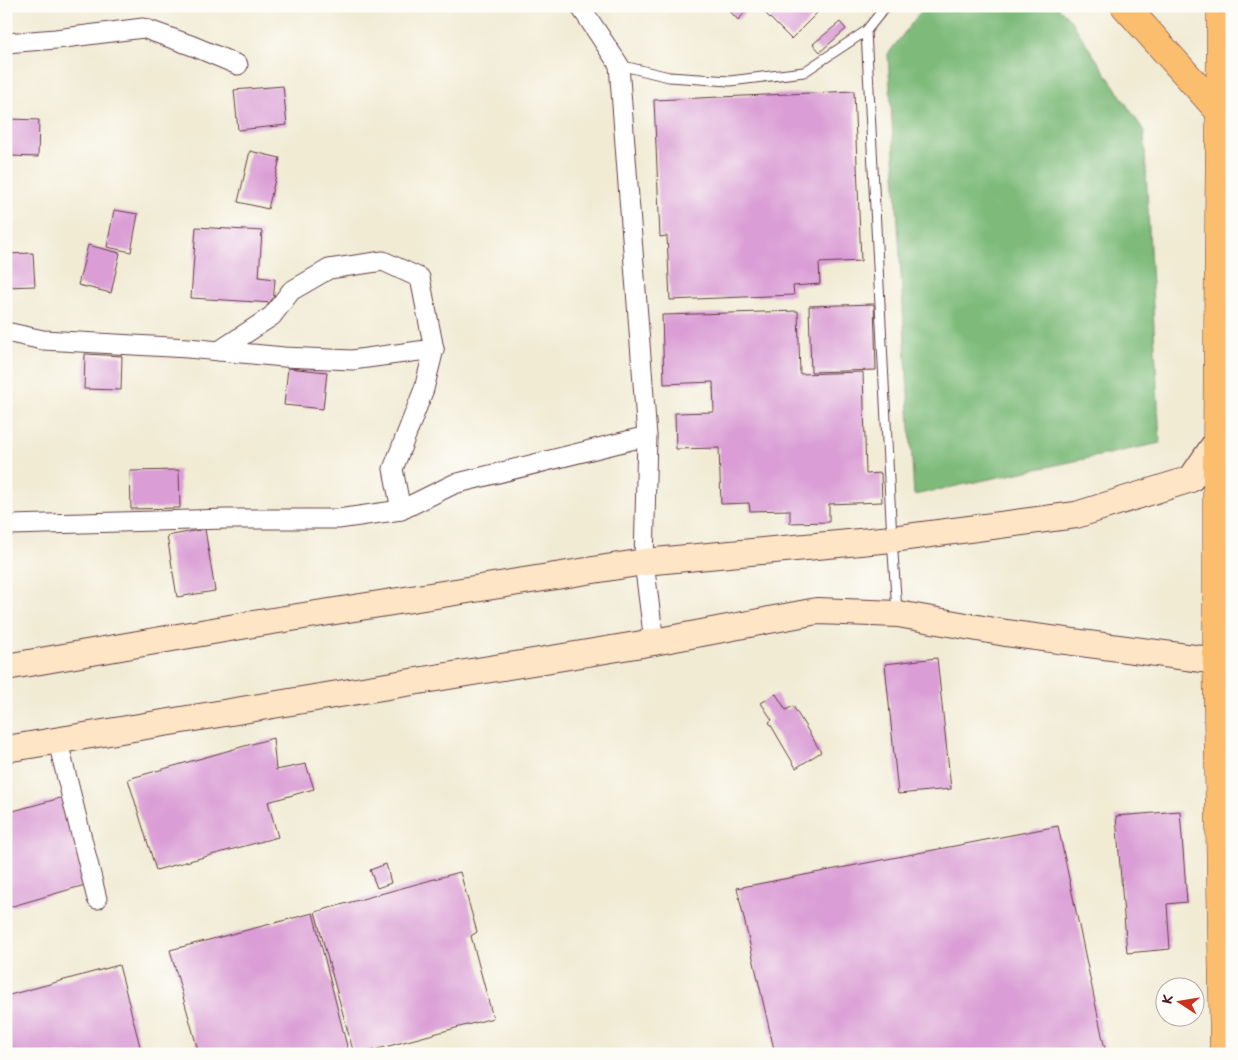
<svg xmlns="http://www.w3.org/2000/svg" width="1238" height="1060" viewBox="0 0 1238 1060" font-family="Mali,sans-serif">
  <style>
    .forest { fill: #7ebb7a; stroke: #646d52 }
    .building { fill: #da9dd5 }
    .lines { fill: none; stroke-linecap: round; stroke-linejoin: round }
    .lane-casing { stroke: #633e44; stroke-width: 11 }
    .street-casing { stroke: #633e44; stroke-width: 21 }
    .secondary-casing { stroke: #633e44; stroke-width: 28 }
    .primary-casing { stroke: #633e44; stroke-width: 29 }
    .highway-casing { stroke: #633e44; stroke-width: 29 }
    .lane { stroke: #fff; stroke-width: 9 }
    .street { stroke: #fff; stroke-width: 19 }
    .secondary { stroke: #fde5c5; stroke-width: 26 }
    .primary { stroke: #fbbd6e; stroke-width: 28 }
    .highway { stroke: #fbbd6e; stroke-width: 28 }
  </style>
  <rect width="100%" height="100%" fill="#fdfcf7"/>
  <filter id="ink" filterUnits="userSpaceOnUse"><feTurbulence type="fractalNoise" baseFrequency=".02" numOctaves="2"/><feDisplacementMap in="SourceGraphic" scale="10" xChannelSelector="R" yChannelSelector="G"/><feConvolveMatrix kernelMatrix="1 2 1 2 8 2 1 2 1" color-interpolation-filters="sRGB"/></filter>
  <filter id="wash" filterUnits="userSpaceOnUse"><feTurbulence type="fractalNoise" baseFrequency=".0096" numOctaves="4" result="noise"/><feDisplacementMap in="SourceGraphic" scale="20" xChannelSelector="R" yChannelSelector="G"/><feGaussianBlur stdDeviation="1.12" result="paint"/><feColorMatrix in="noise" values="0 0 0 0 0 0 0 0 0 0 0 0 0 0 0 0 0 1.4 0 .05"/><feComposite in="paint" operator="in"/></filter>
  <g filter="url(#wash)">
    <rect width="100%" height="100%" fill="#f1ebd4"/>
    <path class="forest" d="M925 6H1057L1069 18 1144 131 1160 443 914 495 888 54Z"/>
    <g id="blocks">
      <g class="building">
        <path d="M725 6H751L738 20Z"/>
        <path d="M758 6H824L791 39Z"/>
        <path d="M840 22 846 29 820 52 813 44Z"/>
        <path d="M283 86 287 125 238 130 234 90Z"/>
        <path d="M854 91 861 261 819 263 820 284 793 286 794 295 670 300 667 236 660 237 654 100Z"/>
        <path d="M11 119 39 120 38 157 10 156Z"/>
        <path d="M250 151 280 158 268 209 238 202Z"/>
        <path d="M114 210 138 214 131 252 107 247Z"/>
        <path d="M196 227 262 231 259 277 275 279 273 303 191 298Z"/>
        <path d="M88 245 120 253 111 293 78 285Z"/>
        <path d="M33 253 35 286 6 287V254Z"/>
        <path d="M874 304 876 370 811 372 809 306Z"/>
        <path d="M798 311 800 374 863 372 866 474 881 473 882 502 829 504V522L790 523V510L750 511 749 503 721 504 719 448 676 449 675 413 714 412 713 382 664 384 662 315Z"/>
        <path d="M85 354 122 356 121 390 84 389Z"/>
        <path d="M288 368 327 372 323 409 284 405Z"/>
        <path d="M179 470 180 508 131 509 130 471Z"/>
        <path d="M205 529 215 591 177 597 167 536Z"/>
        <path d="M937 658 951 789 898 794 885 664Z"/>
        <path d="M776 694 786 710 793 706 821 752 796 768 769 722 772 720 761 703Z"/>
        <path d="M273 738 276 770 306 764 314 789 268 802 278 837 156 870 128 779Z"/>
        <path d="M64 797 85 885 6 908V813Z"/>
        <path d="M1180 811 1187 902 1167 904 1170 949 1127 953 1116 816Z"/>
        <path d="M1058 826 1106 1054H775L737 888Z"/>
        <path d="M386 864 391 883 377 888 370 870Z"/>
        <path d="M460 872 477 932 471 936 493 1018 359 1054H354L315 912Z"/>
        <path d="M313 913 349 1054H199L170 950Z"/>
        <path d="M119 965 142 1054H6V996Z"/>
      </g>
    </g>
  </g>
  <g filter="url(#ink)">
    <use href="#blocks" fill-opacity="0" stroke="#633e44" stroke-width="1"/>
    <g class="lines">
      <defs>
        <g id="lane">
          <path d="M866 31 892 539 897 611"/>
          <path d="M619 65 669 77 730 81 804 72 866 31 886 6"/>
        </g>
        <g id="street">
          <path d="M580 6 619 65 647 436 644 562 654 642"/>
          <path d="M6 43 56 39 143 28 193 46 238 65"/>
          <path d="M6 332 43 340 188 348 284 357 352 360 434 349 424 389 393 469 401 510"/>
          <path d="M219 351 272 316 291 291 329 269 383 261 420 278 434 349"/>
          <path d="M6 523 11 525 227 519H338L401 510 454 484 647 436"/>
          <path d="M58 742 97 899"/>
        </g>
        <g id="secondary">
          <path d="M6 667 247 625 644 562 892 539 1076 515 1191 479 1217 441"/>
          <path d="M6 749 654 642 817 611 898 614 1006 633 1217 661"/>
        </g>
        <path id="primary" d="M1221 6 1217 441V661L1224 1054"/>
        <path id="highway" d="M1125 6 1220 112"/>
      </defs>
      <use href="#lane" class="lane-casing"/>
      <use href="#street" class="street-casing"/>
      <use href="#secondary" class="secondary-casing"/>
      <use href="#primary" class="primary-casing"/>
      <use href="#highway" class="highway-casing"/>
      <use href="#lane" class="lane"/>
      <use href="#street" class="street"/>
      <use href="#secondary" class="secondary"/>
      <use href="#primary" class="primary"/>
      <use href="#highway" class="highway"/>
    </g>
  </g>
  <rect width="1238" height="1060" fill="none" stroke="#fdfcf7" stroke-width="25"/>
  <g transform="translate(1180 1002) rotate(282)"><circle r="24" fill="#fdfcf7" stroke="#b5a4a5"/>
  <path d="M0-4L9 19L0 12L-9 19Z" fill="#c8321e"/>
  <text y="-8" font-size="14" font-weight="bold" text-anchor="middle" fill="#4a1f2b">K</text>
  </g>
</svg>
